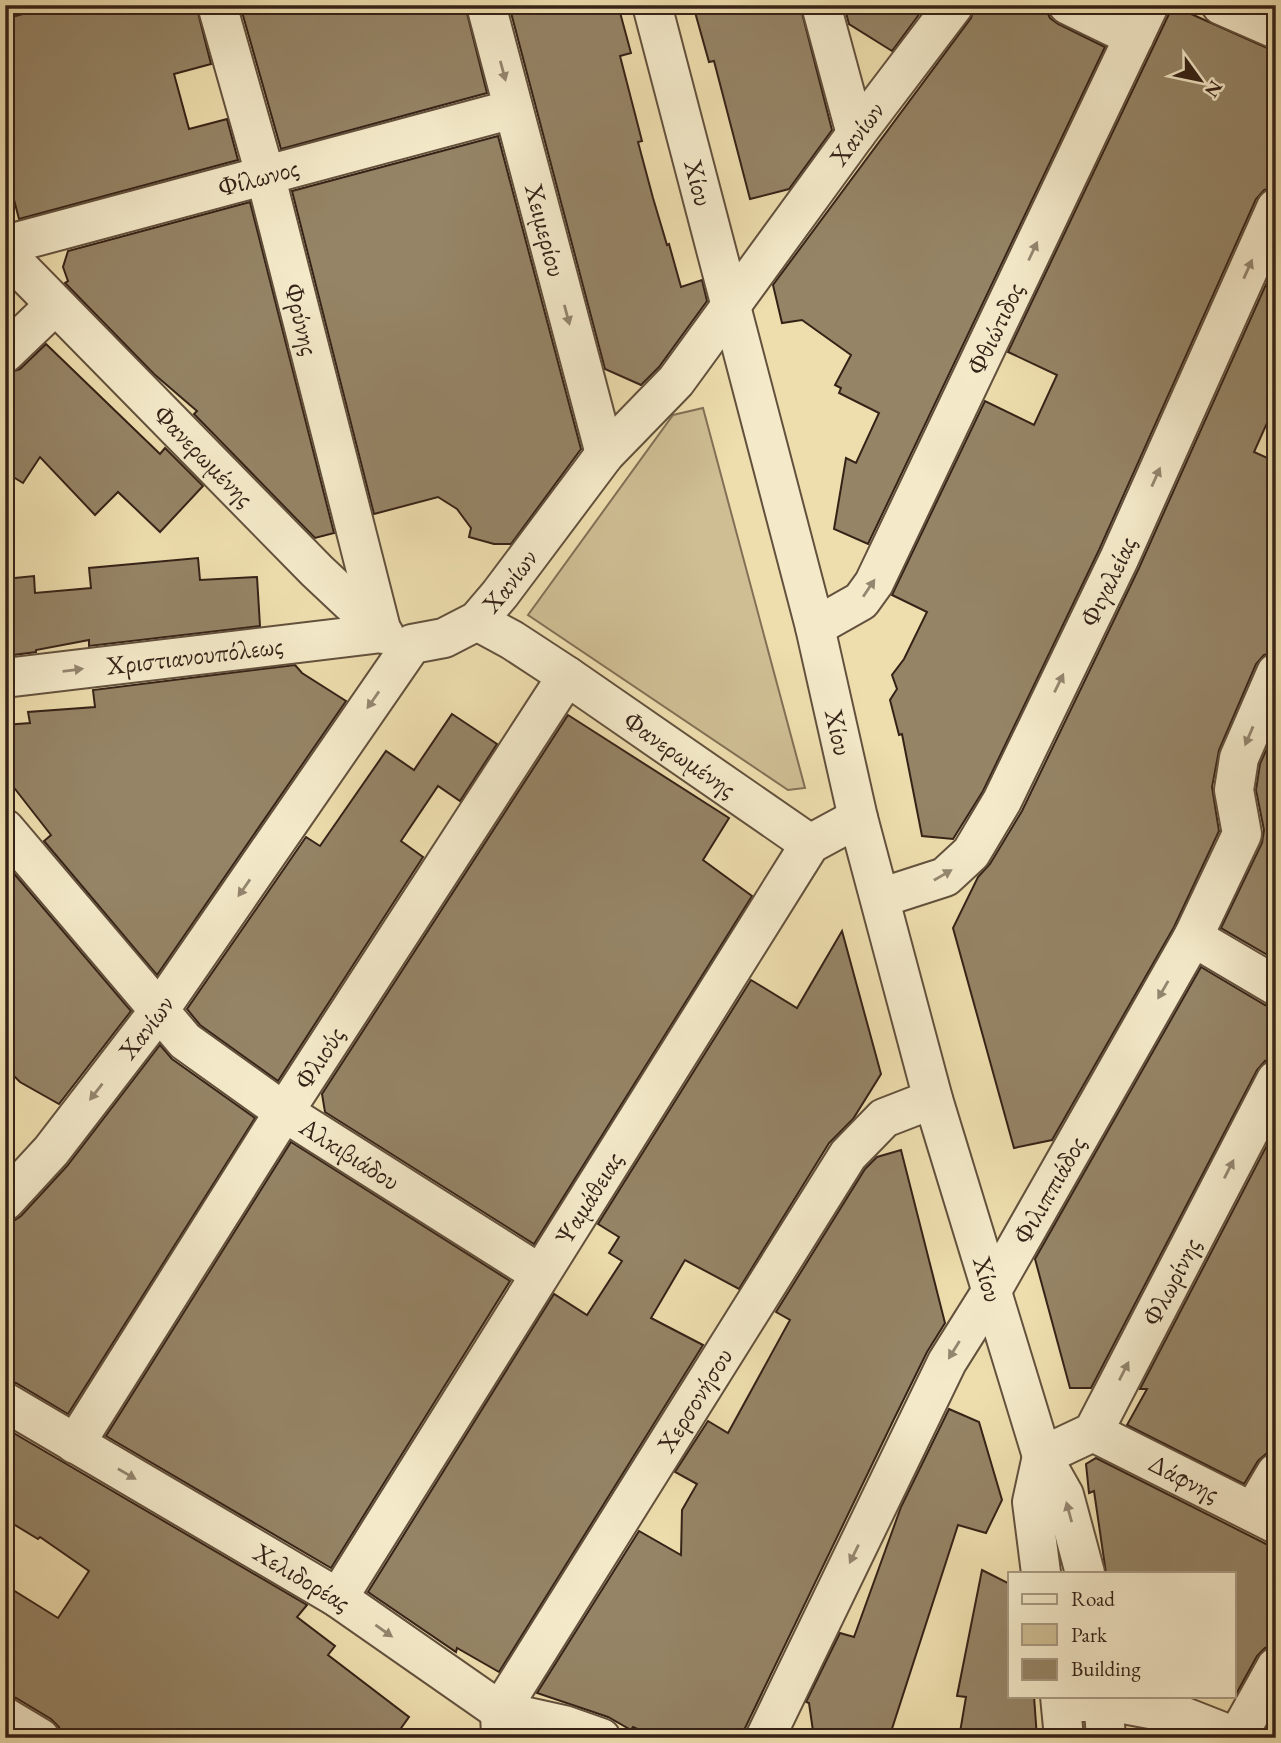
<svg xmlns="http://www.w3.org/2000/svg" width="1281" height="1743" viewBox="0 0 1281 1743" font-family="'EB Garamond',serif">
  <style>
    .green { fill: #cfbe94; stroke: #827056; stroke-width: 2 }
    .building { fill: #958466; stroke: #352217; stroke-width: 2 }
    .lines { fill: none; stroke-linecap: round; stroke-linejoin: round }
    .minor-casing { stroke: #63513d; stroke-width: 42 }
    .tertiary-casing { stroke: #63513d; stroke-width: 42 }
    .minor { stroke: #f4eaca; stroke-width: 38 }
    .tertiary { stroke: #f4eaca; stroke-width: 38 }
    .oneway { fill: #948670 }
    .labels { text-anchor: middle; dominant-baseline: central; stroke-width: 5; stroke-linejoin: round; paint-order: stroke }
    .street-label { font-size: 26px; fill: #352217; stroke: #f4eaca }
  </style>
  <rect width="100%" height="100%" fill="#eedeae"/>
  <filter id="stains"><feTurbulence type="fractalNoise" baseFrequency=".00286" numOctaves="4"/><feColorMatrix values="0 0 0 0 .2 0 0 0 0 .09 0 0 0 0 .02 0 0 0 .5 -.17"/></filter>
  <radialGradient id="worn" r=".72"><stop offset=".6" stop-color="#630" stop-opacity="0"/><stop offset="1" stop-color="#630" stop-opacity=".3"/></radialGradient>
  <path class="green" d="M703 408 805 788 788 790 528 615 673 415Z"/>
  <g class="building">
    <path d="M55 5H196L211 64 174 74 189 129 227 119 238 160 19 219 5 165V19Z"/>
    <path d="M240 5H465L487 93 281 149Z"/>
    <path d="M509 5H618L631 53 620 56 642 141 638 142 653 198 667 245 669 244 681 287 702 280 707 301 659 367 641 385 605 369Z"/>
    <path d="M693 5H800L832 130 789 189 750 199 714 61 709 62Z"/>
    <path d="M844 5H926L892 51 849 24Z"/>
    <path d="M975 5H1044L1050 18 1058 24 1105 47 868 544 834 529 846 458 856 463 879 413 839 393 841 388 835 385 851 355 802 320 782 323 773 285 971 18Z"/>
    <path d="M1171 5 1276 52V186L1264 190 1256 199 1099 550 983 791 953 839 922 836 902 734 899 735 890 700 897 689 892 675 904 659 927 612 892 595 985 401 1034 425 1057 375 1008 352 1169 14Z"/>
    <path d="M498 136 581 449 511 544H494L469 537 471 528 457 509 438 497 374 514 292 191Z"/>
    <path d="M250 202 334 533 315 538 194 414 197 411 154 374 65 283 68 281 63 267 68 251Z"/>
    <path d="M1276 262V382L1267 399 1276 403 1254 452 1276 462V652L1264 655 1256 664 1219 750 1212 787 1219 831 1174 927 1052 1140 1014 1148 953 928 978 877 990 864 1022 811 1139 568Z"/>
    <path d="M46 344 160 454 165 448 203 486 160 532 118 492 95 515 40 457 23 483 5 472V374L20 369Z"/>
    <path d="M198 558 200 580 257 577 260 626 89 646V640L36 650V652L5 656V579L34 576 35 593 91 588 89 568Z"/>
    <path d="M295 665 302 673 346 701 157 975 44 841 51 835 8 780 5 725 30 723 28 712 95 707 93 690Z"/>
    <path d="M452 714 497 744 460 801 438 786 401 841 423 857 278 1081 200 1025 187 1009 306 837 320 846 386 751 414 770Z"/>
    <path d="M568 715 729 818 703 860 752 896 534 1244 325 1112 322 1094Z"/>
    <path d="M1276 728V960L1221 928 1262 843 1264 830 1256 790 1260 764Z"/>
    <path d="M11 870 131 1011 59 1104 20 1082 5 1067V875Z"/>
    <path d="M842 931 881 1074 853 1119 829 1143 739 1289 685 1260 651 1318 703 1345 499 1672 457 1648 456 1652 368 1592 554 1294 587 1315 622 1261 609 1253 619 1237 598 1224 751 980 797 1008Z"/>
    <path d="M1201 967 1265 1005 1276 1008V1058L1265 1061 1257 1070 1091 1388H1070L1035 1259Z"/>
    <path d="M160 1045 172 1059 255 1118 68 1414 16 1383 5 1380V1222H12L21 1216 67 1166Z"/>
    <path d="M1276 1128V1451L1266 1454 1258 1461 1244 1484 1127 1425 1147 1389H1140Z"/>
    <path d="M291 1142 510 1281 331 1568 106 1436Z"/>
    <path d="M901 1150 945 1323 927 1352 894 1419 745 1728 743 1738H658L633 1727 631 1730 608 1717 537 1693 639 1531 681 1555 682 1510 697 1484 675 1472 708 1421 728 1433 790 1320 776 1312 865 1169 877 1157Z"/>
    <path d="M949 1409 979 1422 1002 1500 986 1533 958 1525 889 1738H814L809 1703 806 1702 840 1633 854 1637 901 1507Z"/>
    <path d="M5 1428 307 1605 297 1617 335 1646 328 1655 409 1717 394 1738H62L59 1727 51 1719 16 1698 5 1695V1585L58 1618 89 1571 40 1537 38 1539 5 1519Z"/>
    <path d="M1096 1458 1266 1544 1276 1546V1645L1265 1648 1257 1656 1234 1698V1573H1106L1094 1491 1089 1493 1086 1464Z"/>
    <path d="M982 1570 1010 1584V1696H1034L1037 1738H959L966 1697 957 1696Z"/>
    <path d="M1276 1712V1738H1265L1263 1736Z"/>
  </g>
  <g class="lines">
    <defs>
      <g id="minor">
        <path id="s1" d="M486 5 605 454"/>
        <path d="M821 5 856 134"/>
        <path d="M1068 5 1134 37"/>
        <path d="M1221 5 1276 29"/>
        <path id="s2" d="M5 245 513 109"/>
        <path id="s3" d="M5 253 317 571 384 634"/>
        <path d="M5 353 55 305"/>
        <path id="s4" d="M477 621 512 640 567 676 810 844"/>
        <path id="s5" d="M815 627 861 601 874 583 1149 5"/>
        <path id="s6" d="M5 678 382 633 265 174 217 5"/>
        <path id="s7" d="M5 829 185 1041 284 1112 540 1274"/>
        <path id="s8" d="M880 898 945 877 971 853 1002 801 1119 559 1276 208"/>
        <path d="M1193 937 1276 986"/>
        <path id="s9" d="M5 1201 51 1151 158 1012 412 644 444 638 477 621 500 594 605 454 676 381 856 134 954 5"/>
        <path id="s10" d="M5 1402 338 1598 500 1711 564 1725 601 1738"/>
        <path id="s11" d="M1093 1432 1276 1524"/>
        <path id="s12" d="M75 1444 284 1112 567 676"/>
        <path d="M1253 1512 1276 1473"/>
        <path id="s13" d="M338 1598 810 844 858 818"/>
        <path d="M1061 1702H1113L1177 1714 1238 1738"/>
        <path d="M5 1717 40 1738"/>
        <path d="M1237 1737 1276 1667"/>
        <path id="s14" d="M501 1738 500 1711 848 1155 884 1118 933 1099"/>
        <path id="s15" d="M765 1738 947 1362 991 1292 1193 937 1242 834 1234 790 1239 758 1276 673"/>
      </g>
      <g id="tertiary">
        <path id="s16" d="M652 5 815 627 858 818 933 1099 1042 1456 1064 1495 1085 1573"/>
        <path id="s17" d="M1042 1456 1093 1432 1276 1080"/>
        <path d="M1041 1573 1032 1502 1042 1456"/>
        <path d="M1060 1696 1064 1738"/>
        <path d="M1103 1696 1106 1738"/>
      </g>
    </defs>
    <use href="#minor" class="minor-casing"/>
    <use href="#tertiary" class="tertiary-casing"/>
    <use href="#minor" class="minor"/>
    <use href="#tertiary" class="tertiary"/>
  </g>
  <defs><path id="oneway-solid" d="M-6-.8H1V-3.2L6.5 0L1 3.2V.8H-6Z" transform="scale(1.75)"/></defs>
  <g class="oneway">
    <use href="#oneway-solid" transform="translate(503 71) rotate(75)"/>
    <use href="#oneway-solid" transform="translate(1033 251) rotate(-65)"/>
    <use href="#oneway-solid" transform="translate(1248 269) rotate(-66)"/>
    <use href="#oneway-solid" transform="translate(567 315) rotate(75)"/>
    <use href="#oneway-solid" transform="translate(1156 477) rotate(-66)"/>
    <use href="#oneway-solid" transform="translate(869 588) rotate(-56)"/>
    <use href="#oneway-solid" transform="translate(73 670) rotate(-7)"/>
    <use href="#oneway-solid" transform="translate(1059 683) rotate(-64)"/>
    <use href="#oneway-solid" transform="translate(373 700) rotate(125)"/>
    <use href="#oneway-solid" transform="translate(1249 736) rotate(113)"/>
    <use href="#oneway-solid" transform="translate(943 875) rotate(-30)"/>
    <use href="#oneway-solid" transform="translate(244 888) rotate(125)"/>
    <use href="#oneway-solid" transform="translate(1163 990) rotate(120)"/>
    <use href="#oneway-solid" transform="translate(96 1092) rotate(128)"/>
    <use href="#oneway-solid" transform="translate(1229 1169) rotate(-63)"/>
    <use href="#oneway-solid" transform="translate(954 1350) rotate(122)"/>
    <use href="#oneway-solid" transform="translate(1124 1371) rotate(-63)"/>
    <use href="#oneway-solid" transform="translate(127 1474) rotate(30)"/>
    <use href="#oneway-solid" transform="translate(1069 1512) rotate(-105)"/>
    <use href="#oneway-solid" transform="translate(854 1554) rotate(116)"/>
    <use href="#oneway-solid" transform="translate(384 1631) rotate(35)"/>
  </g>
  <g class="labels">
    <g class="street-label">
      <text stroke="none"><textPath href="#s9" startOffset="1379">Χανίων</textPath></text>
      <text stroke="none"><textPath href="#s2" startOffset="262">Φίλωνος</textPath></text>
      <text stroke="none"><textPath href="#s16" startOffset="184">Χίου</textPath></text>
      <text stroke="none"><textPath href="#s1" startOffset="233">Χειμερίου</textPath></text>
      <text transform="translate(302 319) rotate(76)">Φρύνης</text>
      <text stroke="none"><textPath href="#s5" startOffset="357">Φθιώτιδος</textPath></text>
      <text stroke="none"><textPath href="#s3" startOffset="284">Φανερωμένης</textPath></text>
      <text stroke="none"><textPath href="#s9" startOffset="812">Χανίων</textPath></text>
      <text stroke="none"><textPath href="#s8" startOffset="408">Φιγαλείας</textPath></text>
      <text stroke="none"><textPath href="#s6" startOffset="191">Χριστιανουπόλεως</textPath></text>
      <text stroke="none"><textPath href="#s16" startOffset="751">Χίου</textPath></text>
      <text stroke="none"><textPath href="#s4" startOffset="243">Φανερωμένης</textPath></text>
      <text stroke="none"><textPath href="#s9" startOffset="224">Χανίων</textPath></text>
      <text stroke="none"><textPath href="#s12" startOffset="457">Φλιούς</textPath></text>
      <text stroke="none"><textPath href="#s7" startOffset="478">Αλκιβιάδου</textPath></text>
      <text stroke="none"><textPath href="#s15" startOffset="618">Φιλιππιάδος</textPath></text>
      <text stroke="none"><textPath href="#s13" startOffset="472">Ψαμάθειας</textPath></text>
      <text stroke="none"><textPath href="#s16" startOffset="1318">Χίου</textPath></text>
      <text stroke="none"><textPath href="#s17" startOffset="226">Φλωρίνης</textPath></text>
      <text stroke="none"><textPath href="#s14" startOffset="394">Χερσονήσου</textPath></text>
      <text stroke="none"><textPath href="#s11" startOffset="102">Δάφνης</textPath></text>
      <text stroke="none"><textPath href="#s10" startOffset="345">Χελιδορέας</textPath></text>
    </g>
  </g>
  <rect width="1281" height="1743" fill="none" stroke="#eedeae" stroke-width="28"/>
  <rect x="7" y="7" width="1267" height="1729" fill="none" stroke="#352217" stroke-width="3.5"/>
  <rect x="14" y="14" width="1253" height="1715" fill="none" stroke="#352217" stroke-width="2"/>
  <rect x="1008" y="1572" width="228" height="126" fill="#f4eaca" stroke="#a89a82" stroke-width="2"/>
  <rect x="1022" y="1594" width="35" height="10" fill="#f4eaca" stroke="#a89a82" stroke-width="2"/>
  <text x="1071" y="1606" font-size="21" fill="#352217">Road</text>
  <rect x="1022" y="1624" width="35" height="21" fill="#cfbe94" stroke="#a89a82" stroke-width="2"/>
  <text x="1071" y="1642" font-size="21" fill="#352217">Park</text>
  <rect x="1022" y="1659" width="35" height="21" fill="#958466" stroke="#a89a82" stroke-width="2"/>
  <text x="1071" y="1676" font-size="21" fill="#352217">Building</text>
  <g transform="translate(1200 80) rotate(123)" stroke="#f4eaca" stroke-width="5" paint-order="stroke">
  <path d="M0-5L12 26L0 18L-12 26Z" fill="#352217"/>
  <text y="-10" font-size="19" font-weight="bold" text-anchor="middle" fill="#352217">N</text>
  </g>
  <rect width="100%" height="100%" filter="url(#stains)"/>
  <rect width="100%" height="100%" fill="url(#worn)"/>
</svg>
